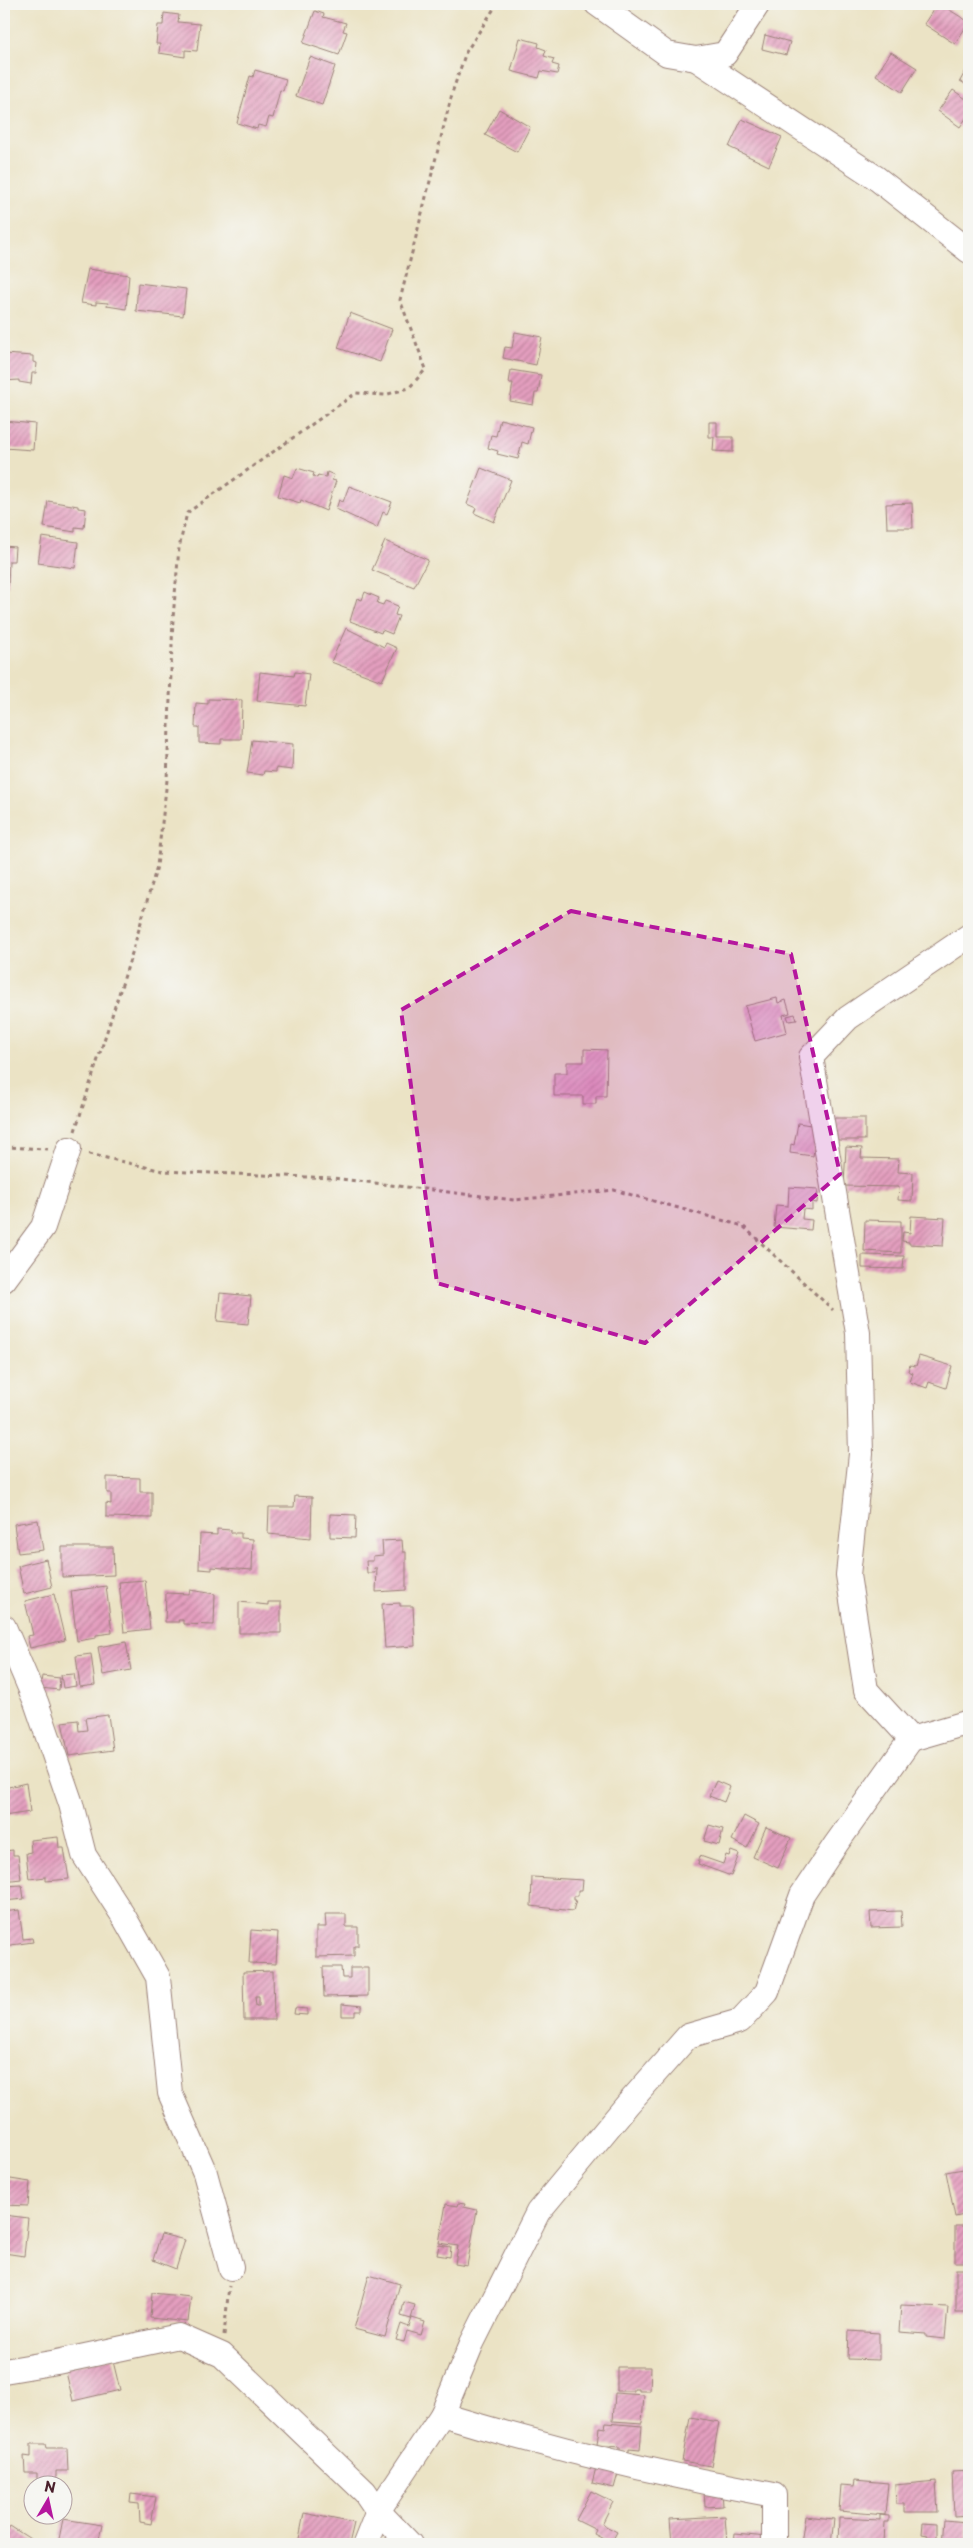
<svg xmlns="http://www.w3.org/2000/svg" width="973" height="2548" viewBox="0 0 973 2548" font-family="'Playpen Sans',sans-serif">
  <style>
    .building { fill: url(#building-hatch); fill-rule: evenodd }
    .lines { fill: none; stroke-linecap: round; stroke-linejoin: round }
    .minor-casing { stroke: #9a8178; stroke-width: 26 }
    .path { stroke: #9a8178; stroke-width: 3; stroke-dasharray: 4 4; stroke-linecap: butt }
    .minor { stroke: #fff; stroke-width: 24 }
    .marked { fill: #b5179e; fill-opacity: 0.2; stroke: #b5179e; stroke-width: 4; stroke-dasharray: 10 6; stroke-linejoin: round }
  </style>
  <defs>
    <pattern id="building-hatch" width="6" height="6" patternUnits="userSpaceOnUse" patternTransform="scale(1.25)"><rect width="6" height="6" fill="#e49fbf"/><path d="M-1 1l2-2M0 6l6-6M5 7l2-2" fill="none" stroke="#bb819b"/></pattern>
  </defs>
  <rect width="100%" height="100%" fill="#f6f6f2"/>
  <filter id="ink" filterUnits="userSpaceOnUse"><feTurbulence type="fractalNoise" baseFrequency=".02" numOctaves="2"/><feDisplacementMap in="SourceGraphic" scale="10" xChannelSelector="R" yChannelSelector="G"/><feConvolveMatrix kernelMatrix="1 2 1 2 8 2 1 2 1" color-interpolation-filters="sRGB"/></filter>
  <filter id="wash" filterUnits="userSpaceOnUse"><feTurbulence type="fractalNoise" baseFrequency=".0096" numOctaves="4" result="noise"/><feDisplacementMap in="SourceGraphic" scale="20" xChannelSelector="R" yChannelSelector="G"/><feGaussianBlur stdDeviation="1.12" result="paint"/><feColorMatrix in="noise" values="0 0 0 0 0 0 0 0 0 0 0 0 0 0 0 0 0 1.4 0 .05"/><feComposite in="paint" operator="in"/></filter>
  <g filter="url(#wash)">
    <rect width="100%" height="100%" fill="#ebe3c5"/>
    <g id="blocks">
      <g class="building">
        <path d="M937 4H940L969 22 955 44 924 24Z"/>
        <path d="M315 11 324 14 323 17 346 23 343 31 347 32 339 55 303 43Z"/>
        <path d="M164 13 179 15 178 22 200 24 197 51 185 50V57L159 53 160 44H156L158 25H163Z"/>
        <path d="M765 35 790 42 786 55 762 49Z"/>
        <path d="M520 38 539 43 538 47 546 50 544 56 554 59 552 64 559 66 557 74 541 71 539 78 511 71Z"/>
        <path d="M891 52 917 68 902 92 876 75Z"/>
        <path d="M310 57 335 66 322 105 296 96Z"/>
        <path d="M969 65V86L960 81Z"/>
        <path d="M255 70 286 79 283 91 280 90 273 118 269 117 266 127 258 125 257 129 237 123 250 76 253 77Z"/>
        <path d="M953 90 969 101V114L960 127 938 111Z"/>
        <path d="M499 109 530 127 517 152 485 135Z"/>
        <path d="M742 119 782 137 769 166 729 147Z"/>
        <path d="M88 269 129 275 126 309 107 306 108 303 96 302V305L81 303Z"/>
        <path d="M138 283 186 289 183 316 136 311Z"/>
        <path d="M350 313 392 329 380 362 338 348Z"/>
        <path d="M515 332 542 337 536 365 503 358 505 347 512 348Z"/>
        <path d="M4 354 33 356V362L37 363 36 373H32L31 384 19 382V380L4 381Z"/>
        <path d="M511 370 541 375 538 393H535L533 405 510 401 513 383H509Z"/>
        <path d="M500 419 532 427 528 444 522 442 518 459 497 454 498 451 488 448 491 435 496 436Z"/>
        <path d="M4 421 35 424 33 450 4 448Z"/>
        <path d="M709 422H717V437H733V452L713 451 714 437H709Z"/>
        <path d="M297 468 314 473 313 476 317 478 318 475 326 477 327 472 334 475 332 480 336 481 326 511 301 500 300 503 278 496 284 475 293 478Z"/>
        <path d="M481 468 511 480 494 522 474 513 476 508 467 504Z"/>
        <path d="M349 486 392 502 387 514 383 512 377 528 336 509 339 500 343 502Z"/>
        <path d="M48 501 78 506V508L86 509 84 528 75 527V532L44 527Z"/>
        <path d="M912 503 913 528H887L886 504Z"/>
        <path d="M42 537 78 542 75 568 38 563Z"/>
        <path d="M385 541 428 560 414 587 372 570Z"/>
        <path d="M4 546 15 547 14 561H9L8 586H4Z"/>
        <path d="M365 592 379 598 377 603 383 605 385 601 398 606 395 615 399 616 392 634 382 630 381 633 350 621 357 598 362 600Z"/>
        <path d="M346 628 384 647 386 643 397 648 382 681 331 662Z"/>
        <path d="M260 672 294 676 295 672 309 674 305 706 257 701Z"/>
        <path d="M208 699 242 700 241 739H221V744L199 743V727H195L196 703 208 704Z"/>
        <path d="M252 740 293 744 292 770 276 768V772L264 771 263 775 247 773Z"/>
        <path d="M777 998 778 1003 786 1000 790 1013 783 1015 787 1032 755 1041 745 1006Z"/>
        <path d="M795 1014 797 1020 789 1021 787 1016Z"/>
        <path d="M584 1049 607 1050 606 1096H596V1104H583V1096H554V1073H567V1062H584Z"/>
        <rect x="830" y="1118" width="35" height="22"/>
        <path d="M798 1123 817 1126 813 1156 790 1153 791 1144 794 1145Z"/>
        <path d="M846 1147 862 1148 861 1158 899 1159 898 1172 913 1173 912 1201 898 1200 899 1187 844 1186Z"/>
        <path d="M789 1187 818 1189 817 1203 812 1202V1210L803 1209 802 1219 812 1220 811 1230 774 1227 776 1205 788 1206Z"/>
        <path d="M911 1216 945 1218 943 1246 909 1244V1242L902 1241 903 1232 910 1233Z"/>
        <path d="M865 1220 901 1221V1253L864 1251Z"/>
        <path d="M862 1255 904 1256 903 1269 862 1268Z"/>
        <path d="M220 1293 251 1296 248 1324 217 1321Z"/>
        <path d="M919 1356 952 1366 946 1388 929 1382 927 1388 910 1382 913 1373 908 1371 910 1365 916 1366Z"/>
        <path d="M107 1477 140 1478V1492H152V1518L106 1517V1503L111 1504V1493H107Z"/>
        <path d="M295 1496 312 1497 311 1538 268 1534 269 1507H294Z"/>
        <path d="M330 1514 356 1515 355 1538 330 1537Z"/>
        <path d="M38 1520 43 1550 18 1553 14 1524Z"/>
        <path d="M217 1529 231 1530V1533H241V1538L253 1539 252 1570 212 1567V1570L199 1569 200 1534 217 1535Z"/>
        <path d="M402 1540 403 1552H406V1590L376 1592 377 1568H374L375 1573H367L366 1561H373V1556L383 1555 382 1541Z"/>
        <path d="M62 1547H113L114 1575 62 1577Z"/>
        <path d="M46 1559 52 1587 24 1594 18 1566Z"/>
        <path d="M145 1580 150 1629 124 1632 119 1582Z"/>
        <path d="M106 1586 112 1633 96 1635V1638L77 1641 71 1591Z"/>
        <path d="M190 1590 215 1594 214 1625 183 1624V1620H178L179 1622H165L166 1593 189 1594Z"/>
        <path d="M54 1594 65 1640 30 1648 27 1636 33 1635 25 1601Z"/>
        <path d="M239 1602 268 1605V1602H281V1633H239Z"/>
        <path d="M400 1603V1606H413L415 1646 385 1648 382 1604Z"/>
        <path d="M126 1642 131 1670 103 1675 98 1647Z"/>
        <path d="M91 1654 95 1685 80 1687 76 1656Z"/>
        <path d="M74 1674 76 1686 63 1688 61 1675Z"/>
        <path d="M42 1676 60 1678 59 1690 40 1688Z"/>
        <path d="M108 1715 113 1750 69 1756 62 1722 78 1720 79 1731 87 1730 85 1718Z"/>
        <path d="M716 1781 730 1787 724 1802 709 1796Z"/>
        <path d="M26 1783 30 1812 4 1816V1788Z"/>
        <path d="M744 1816 759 1824 747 1848 732 1840Z"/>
        <path d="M709 1825 723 1829 719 1845 704 1841Z"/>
        <path d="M766 1827 791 1838 778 1868 753 1857Z"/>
        <path d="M58 1837 59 1848H64L69 1879 46 1881V1877L29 1879 26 1853 31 1852 30 1840Z"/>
        <path d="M13 1850V1855H18L21 1879 4 1881V1851Z"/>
        <path d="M731 1851 739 1854 731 1876 698 1864 700 1856 723 1864 726 1855 729 1856Z"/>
        <path d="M532 1877 583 1880 582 1890H578V1896H574V1900H576L573 1911 531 1906Z"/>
        <path d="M966 1884H969V1913H967Z"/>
        <path d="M22 1885 24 1899 4 1901V1886Z"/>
        <path d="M19 1910 23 1939 32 1938 33 1942 4 1946V1912Z"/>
        <path d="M901 1911 902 1927 871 1928 870 1912Z"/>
        <path d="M325 1914H346V1927H358V1946H354V1956L316 1957V1927H326Z"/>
        <path d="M251 1930 278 1932 276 1964 249 1963Z"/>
        <path d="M323 1967H341L342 1978H350V1968H368V1996L324 1997Z"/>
        <path d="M273 1971 274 2020H244L243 1972ZM255 1996H259V2006H256Z"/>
        <path d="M342 2004 362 2006V2011H355V2016H342Z"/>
        <path d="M295 2008 307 2009V2015L294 2014Z"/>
        <path d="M969 2168V2214L955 2217 946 2172Z"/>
        <path d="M4 2178 30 2182 28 2206 4 2205Z"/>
        <path d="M458 2203 465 2204 464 2207 477 2210 467 2266 455 2264 458 2246 439 2243 446 2204 457 2206Z"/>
        <path d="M4 2215 28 2218 24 2256 4 2253Z"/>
        <path d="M966 2223H969V2262H955V2226H966Z"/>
        <path d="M161 2234 185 2240 176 2269 153 2260Z"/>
        <path d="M439 2245 451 2247 450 2257 437 2255Z"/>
        <rect x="956" y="2269" width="13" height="43"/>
        <path d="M369 2275 400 2284 385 2337 354 2329Z"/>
        <path d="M152 2293 191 2297 188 2322 150 2318Z"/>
        <path d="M404 2302 415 2305 411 2319 401 2316Z"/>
        <path d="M901 2305 948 2307 945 2339 926 2337V2334L899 2332Z"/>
        <path d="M412 2318 425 2322 421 2335 407 2331 404 2342 396 2340 401 2324 409 2327Z"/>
        <path d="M849 2331 879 2333V2360L848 2359Z"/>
        <path d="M112 2357 120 2390 73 2401 65 2368Z"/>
        <path d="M617 2367H651L650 2391H639V2389H634V2391H617Z"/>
        <path d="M615 2393 644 2395 642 2423 613 2421Z"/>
        <path d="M4 2407 9 2426 4 2427Z"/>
        <path d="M690 2417 719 2422 711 2466 682 2461Z"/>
        <path d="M606 2423 642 2426 640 2450 629 2449V2452L620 2451V2447L597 2445 599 2427 605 2428Z"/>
        <path d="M31 2444H45L46 2448H67L68 2471H56V2480H37V2473H25L24 2456 31 2457Z"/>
        <path d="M597 2464 619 2470 614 2488 592 2483Z"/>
        <path d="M969 2471V2515L954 2516 952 2472Z"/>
        <path d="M855 2480 888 2483 885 2515 839 2511 841 2485 854 2486Z"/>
        <path d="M936 2481 938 2512H904V2504H896L895 2485Z"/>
        <path d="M722 2489 723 2506 705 2507 704 2491Z"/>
        <path d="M591 2491 613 2502 602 2524 617 2532 611 2543 594 2534 596 2530 576 2520Z"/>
        <path d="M131 2494 156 2497 151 2524 140 2522 139 2504 130 2503Z"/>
        <path d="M304 2513 354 2523 349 2544H298Z"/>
        <path d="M880 2515 889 2516V2522H885L884 2544H838L839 2518 880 2520Z"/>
        <path d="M725 2516 727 2544H672L670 2519Z"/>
        <path d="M805 2516 834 2519 831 2544H801Z"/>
        <path d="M63 2519 102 2525 98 2544H58Z"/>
        <path d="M944 2520 967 2522 966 2544H942Z"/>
        <path d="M923 2523 937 2524V2538H926L927 2535 922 2534Z"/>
        <path d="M10 2526 38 2544H4V2536Z"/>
        <path d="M735 2534 767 2537 766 2544H734Z"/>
      </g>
    </g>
  </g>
  <g filter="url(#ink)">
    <use href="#blocks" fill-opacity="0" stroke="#9a8178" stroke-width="1"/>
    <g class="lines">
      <defs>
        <g id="minor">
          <path d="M597 4 667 54 696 59 725 54 758 4"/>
          <path d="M696 59 875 177 969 251"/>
          <path d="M969 936 848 1018 811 1057 858 1333 861 1454 848 1575 866 1690 911 1739 966 1723 969 1728"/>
          <path d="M4 1280 43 1227 69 1149"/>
          <path d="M4 1627 36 1702 71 1804 84 1855 124 1917 158 1977 170 2093 205 2173 231 2268"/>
          <path d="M4 2371 57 2362 179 2336 222 2355 365 2492 378 2511 410 2544"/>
          <path d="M442 2415 472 2343 538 2212 627 2105 688 2036 740 2021 767 1992 802 1895 836 1844 911 1739"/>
          <path d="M365 2544 378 2511 442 2415C551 2448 662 2475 774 2495V2544"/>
        </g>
      </defs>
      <use href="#minor" class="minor-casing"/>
      <g class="path">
        <path d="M75 1131 133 950 157 866 167 780 173 618 179 548 187 513 356 393 385 395 409 388 426 369 400 300 453 90 466 52 497 4"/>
        <path d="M4 1147 48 1149"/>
        <path d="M89 1154 163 1171 333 1178 514 1200 614 1190 743 1226 833 1310"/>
        <path d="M224 2335 229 2286"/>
      </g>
      <use href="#minor" class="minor"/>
    </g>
  </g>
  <path class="marked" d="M571 911 791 954 840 1174 645 1343 437 1283 401 1010Z"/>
  <rect width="973" height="2548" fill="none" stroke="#f6f6f2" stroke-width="20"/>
  <g transform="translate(48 2500) rotate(9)"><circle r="24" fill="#f6f6f2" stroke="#b1a0a2"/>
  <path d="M0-4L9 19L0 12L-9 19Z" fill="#b5179e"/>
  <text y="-8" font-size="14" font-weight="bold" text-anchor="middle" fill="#4a1f2b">N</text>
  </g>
</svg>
